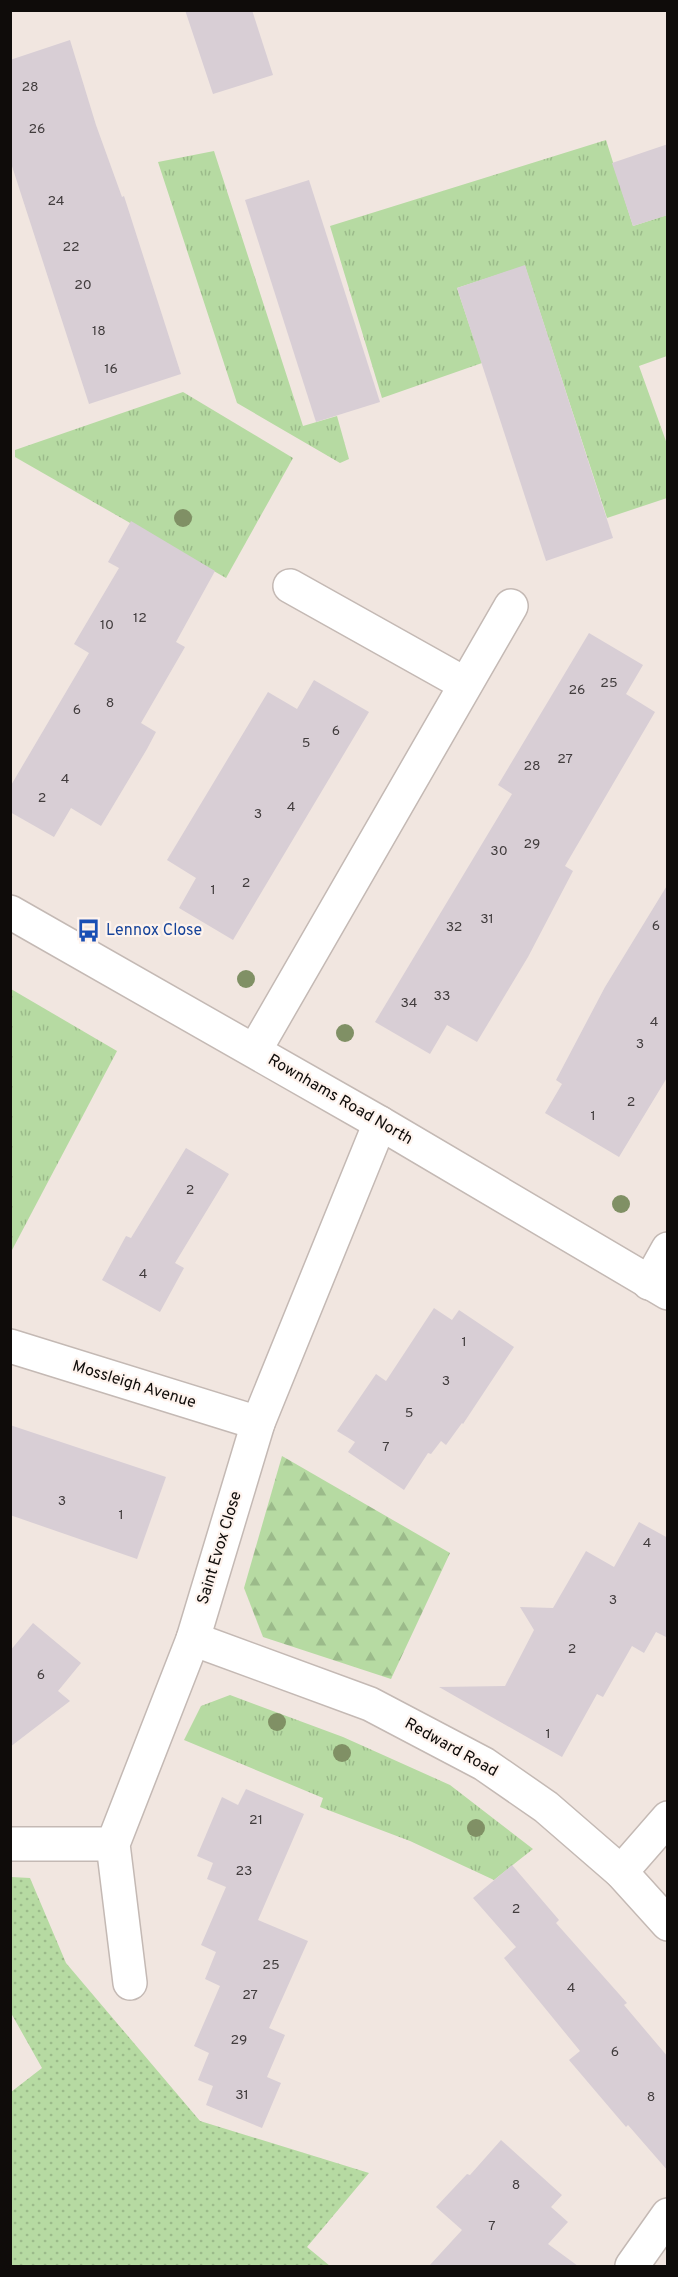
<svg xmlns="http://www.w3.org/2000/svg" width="678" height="2277" viewBox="0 0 678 2277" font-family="Overpass,sans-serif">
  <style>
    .grass { fill: url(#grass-tufts) }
    .forest { fill: url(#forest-firs) }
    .park { fill: url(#park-dots) }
    .building { fill: #d8ced5 }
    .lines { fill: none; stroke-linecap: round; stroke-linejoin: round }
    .minor-casing { stroke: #c4b9b4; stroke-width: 36 }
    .minor { stroke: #fff; stroke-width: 33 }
    .tree { fill: #809065 }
    .labels { text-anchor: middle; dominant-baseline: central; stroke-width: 4.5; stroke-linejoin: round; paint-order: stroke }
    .number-label { font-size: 14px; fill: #413c3d }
    .transit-label { font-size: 16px; fill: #164399; stroke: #fef3ed; text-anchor: start }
    .street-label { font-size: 16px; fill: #0f0c0a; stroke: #fef3ed }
  </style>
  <defs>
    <pattern id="grass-tufts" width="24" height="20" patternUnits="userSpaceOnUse" patternTransform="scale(1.5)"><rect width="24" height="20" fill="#b6daa2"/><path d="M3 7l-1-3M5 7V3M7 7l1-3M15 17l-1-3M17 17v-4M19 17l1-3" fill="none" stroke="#9bba8a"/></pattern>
    <pattern id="forest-firs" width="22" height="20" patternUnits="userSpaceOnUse" patternTransform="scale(1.5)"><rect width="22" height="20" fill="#b6daa2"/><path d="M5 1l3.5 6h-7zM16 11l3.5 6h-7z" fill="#9bba8a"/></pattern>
    <pattern id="park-dots" width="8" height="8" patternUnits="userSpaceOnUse" patternTransform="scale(1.5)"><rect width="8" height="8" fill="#b6daa2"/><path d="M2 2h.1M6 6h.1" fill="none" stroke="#9bba8a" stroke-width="1.8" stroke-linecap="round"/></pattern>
  </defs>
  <rect width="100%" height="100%" fill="#f1e6e0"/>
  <g class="grass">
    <path d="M606 140 633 226 667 215V356L639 366 667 444V498L607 518 525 266 457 288 482 363 382 398 330 226Z"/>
    <path d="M214 151 303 426 337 416 349 459 340 463 237 403 158 162Z"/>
    <path d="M183 392 293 458 226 578 15 457V450Z"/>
    <path d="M11 989 117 1051 11 1252Z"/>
    <path d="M230 1695 343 1737 450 1785 533 1849 494 1880 410 1841 320 1807 323 1798 184 1740 201 1706Z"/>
  </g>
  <path class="forest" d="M282 1456 450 1553 391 1679 263 1637 244 1588Z"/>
  <path class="park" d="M11 1877 30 1878 66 1963 200 2121 369 2173 307 2247 330 2266H11V2092L42 2068 11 2013Z"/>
  <g class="building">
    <path d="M185 10H252L273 75 213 94Z"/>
    <path d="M70 40 96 125 122 197 124 196 181 374 89 404 10 160V60Z"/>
    <path d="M668 144V215L633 226 612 163Z"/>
    <path d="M309 180 380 402 316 422 245 200Z"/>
    <path d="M525 265 613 538 546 561 457 288Z"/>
    <path d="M131 521 215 571 176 642 185 647 141 723 156 732 147 749 101 826 71 808 54 837 10 812V787L89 653 74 644 119 568 108 562Z"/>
    <path d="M589 633 643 665 626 694 655 712 565 866 573 871 528 957 477 1042 447 1025 430 1054 375 1022 512 794 498 785Z"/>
    <path d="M314 680 369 712 233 940 179 908 196 878 167 860 268 692 297 709Z"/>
    <path d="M668 884V1076L619 1157 545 1113 562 1084 556 1080 605 987Z"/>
    <path d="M186 1148 229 1174 175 1263 184 1268 160 1312 102 1280 126 1236 131 1238Z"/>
    <path d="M434 1308 452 1320 459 1310 514 1347 463 1424 462 1423 446 1445 441 1441 431 1454 428 1453 404 1490 348 1452 355 1442 337 1431 376 1374 386 1381Z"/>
    <path d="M10 1425 166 1477 137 1559 10 1515Z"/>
    <path d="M639 1522 668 1538V1638L656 1632 644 1653 632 1646 603 1697 597 1694 562 1757 439 1687 505 1686 534 1630 520 1607 553 1608 586 1551 614 1567Z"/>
    <path d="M33 1623 81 1663 58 1691 70 1701 10 1747V1651Z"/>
    <path d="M246 1789 304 1814 258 1920 308 1941 269 2028 285 2035 267 2077 281 2083 262 2128 206 2105 213 2086 198 2080 209 2053 194 2046 220 1986 205 1979 216 1952 201 1945 226 1887 207 1879 213 1863 197 1856 222 1797 238 1805Z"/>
    <path d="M512 1865 559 1920 556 1923 627 2003 624 2005 668 2057V2171L628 2125 626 2127 569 2060 580 2051 504 1958 516 1947 473 1898Z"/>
    <path d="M501 2140 562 2195 551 2207 568 2222 548 2244 578 2266H429L462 2230 436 2207 467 2174 470 2175Z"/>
  </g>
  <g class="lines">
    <defs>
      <g id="minor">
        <path d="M290 586 465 684"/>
        <path d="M10 912 380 1123 668 1293"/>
        <path d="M255 1050 511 606"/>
        <path d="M649 1283 668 1249"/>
        <path d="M10 1346 258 1423"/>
        <path d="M193 1639 370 1704 484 1764 546 1807 621 1872 668 1924"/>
        <path d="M10 1844H113"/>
        <path d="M621 1872 668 1818"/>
        <path d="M130 1983 113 1844 193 1639 258 1423 380 1123"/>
        <path d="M632 2266 668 2215"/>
      </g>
    </defs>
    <use href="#minor" class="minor-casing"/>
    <use href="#minor" class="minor"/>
  </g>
  <g class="tree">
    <circle cx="183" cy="518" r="9"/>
    <circle cx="246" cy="979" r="9"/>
    <circle cx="345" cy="1033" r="9"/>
    <circle cx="621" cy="1204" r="9"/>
    <circle cx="277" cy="1722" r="9"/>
    <circle cx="342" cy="1753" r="9"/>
    <circle cx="476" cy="1828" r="9"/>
  </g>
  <defs>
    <symbol id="bus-bare" viewBox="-9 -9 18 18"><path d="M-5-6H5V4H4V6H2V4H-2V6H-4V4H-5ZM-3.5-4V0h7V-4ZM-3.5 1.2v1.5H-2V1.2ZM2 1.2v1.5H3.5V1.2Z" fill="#1a4fb4" stroke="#fef3ed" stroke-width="2.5" paint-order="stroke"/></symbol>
  </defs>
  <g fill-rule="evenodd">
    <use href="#bus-bare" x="72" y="914" width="33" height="33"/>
  </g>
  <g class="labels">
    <g class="number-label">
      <text x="30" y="87">28</text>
      <text x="37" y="129">26</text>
      <text x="56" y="201">24</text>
      <text x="71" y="247">22</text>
      <text x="83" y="285">20</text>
      <text x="99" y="331">18</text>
      <text x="111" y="369">16</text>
      <text x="140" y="618">12</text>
      <text x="107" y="625">10</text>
      <text x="609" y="683">25</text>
      <text x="577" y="690">26</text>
      <text x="110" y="703">8</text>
      <text x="77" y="710">6</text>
      <text x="336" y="731">6</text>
      <text x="306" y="743">5</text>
      <text x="565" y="759">27</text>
      <text x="532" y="766">28</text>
      <text x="65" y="779">4</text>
      <text x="42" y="798">2</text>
      <text x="291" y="807">4</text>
      <text x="258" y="814">3</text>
      <text x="532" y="844">29</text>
      <text x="499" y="851">30</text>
      <text x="246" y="883">2</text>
      <text x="213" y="890">1</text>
      <text x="487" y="919">31</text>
      <text x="656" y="926">6</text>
      <text x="454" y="927">32</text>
      <text x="442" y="996">33</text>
      <text x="409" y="1003">34</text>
      <text x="654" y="1022">4</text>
      <text x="640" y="1044">3</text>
      <text x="631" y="1102">2</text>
      <text x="593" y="1116">1</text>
      <text x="190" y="1190">2</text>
      <text x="143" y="1274">4</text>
      <text x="464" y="1342">1</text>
      <text x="446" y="1381">3</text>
      <text x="409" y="1413">5</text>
      <text x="386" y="1447">7</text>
      <text x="62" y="1501">3</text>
      <text x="121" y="1515">1</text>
      <text x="647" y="1543">4</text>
      <text x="613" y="1600">3</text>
      <text x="572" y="1649">2</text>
      <text x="41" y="1675">6</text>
      <text x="548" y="1734">1</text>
      <text x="256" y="1820">21</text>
      <text x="244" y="1871">23</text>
      <text x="516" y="1909">2</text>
      <text x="271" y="1965">25</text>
      <text x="571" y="1988">4</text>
      <text x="250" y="1995">27</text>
      <text x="239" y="2040">29</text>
      <text x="615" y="2052">6</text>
      <text x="242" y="2095">31</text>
      <text x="651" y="2097">8</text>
      <text x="516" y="2185">8</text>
      <text x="492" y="2226">7</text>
    </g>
    <g class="transit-label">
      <text x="106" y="931">Lennox Close</text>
    </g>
    <g class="street-label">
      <text transform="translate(340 1100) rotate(30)">Rownhams Road North</text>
      <text transform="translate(134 1385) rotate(17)">Mossleigh Avenue</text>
      <text transform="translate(220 1548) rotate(-73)">Saint Evox Close</text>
      <text transform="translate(451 1748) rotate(29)">Redward Road</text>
    </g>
  </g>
  <rect width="678" height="2277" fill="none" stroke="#0f0c0a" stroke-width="24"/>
</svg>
